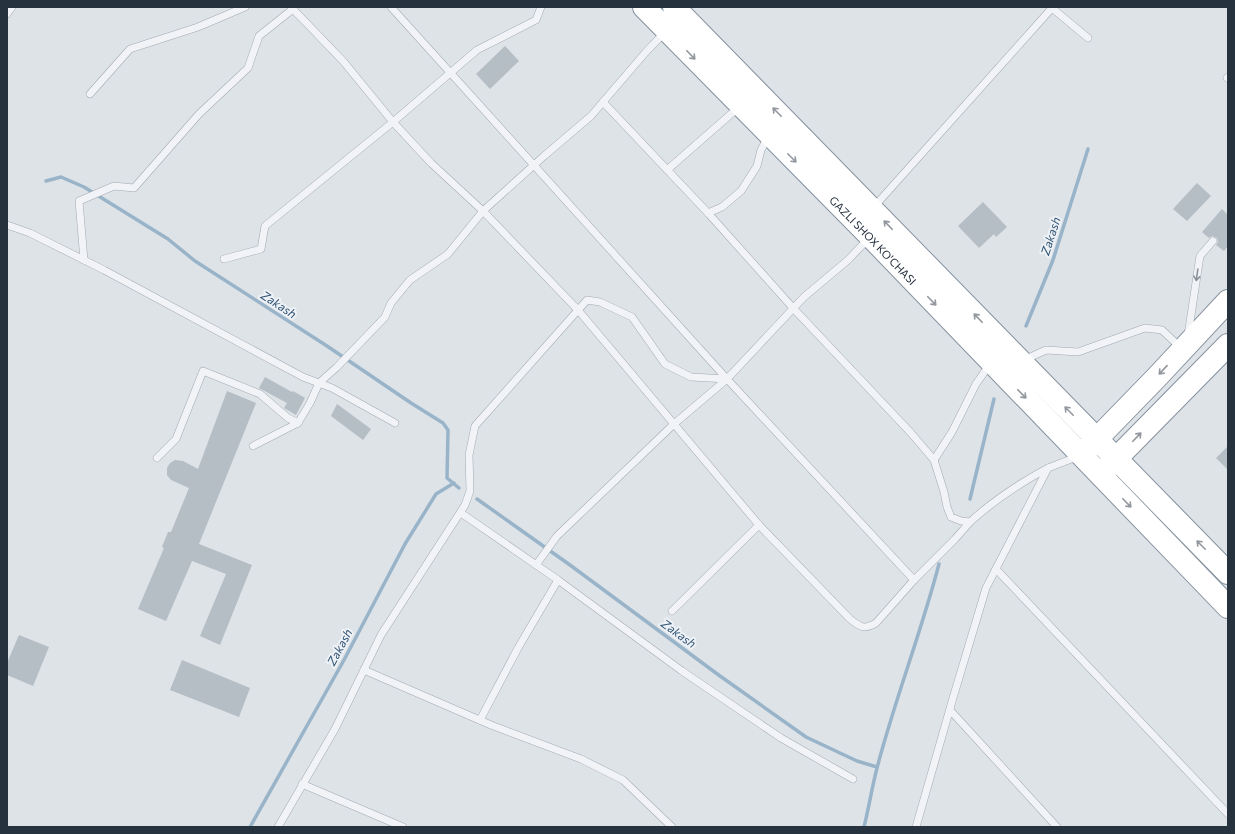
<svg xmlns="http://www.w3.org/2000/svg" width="1235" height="834" viewBox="0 0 1235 834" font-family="Commissioner,sans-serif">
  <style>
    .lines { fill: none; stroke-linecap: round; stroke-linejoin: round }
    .stream { stroke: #99b4c9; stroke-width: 3.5 }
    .building { fill: #b5bdc5 }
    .service-casing { stroke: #a3aab2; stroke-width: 8 }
    .trunk-casing { stroke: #86929f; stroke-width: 24 }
    .service { stroke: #f1f3f6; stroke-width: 7 }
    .trunk { stroke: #fff; stroke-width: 22 }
    .oneway { stroke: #93989f }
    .oneway2 { stroke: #8c929a }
    .labels { text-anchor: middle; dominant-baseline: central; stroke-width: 4; stroke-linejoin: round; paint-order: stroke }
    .street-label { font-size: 11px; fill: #27323f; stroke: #eef2f6 }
    .water-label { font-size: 12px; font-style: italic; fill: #315474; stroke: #eef2f6 }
  </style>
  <rect width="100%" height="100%" fill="#dee3e8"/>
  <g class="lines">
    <g class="stream">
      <path d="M46 181 61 177 84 187 168 239 195 261 327 346 411 403 443 423 448 430 447 478 459 488"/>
      <path d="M1026 326 1053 260 1088 149"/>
      <path d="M477 499 570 565 720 676 806 737 857 761 877 767"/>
      <path d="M970 499 994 399"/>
      <path d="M250 827 344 660 405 544 436 494 454 483"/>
      <path d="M864 827C869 807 872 787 877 768 895 699 921 633 939 564"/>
    </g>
  </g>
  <g class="building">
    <path d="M505 46 519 61 490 89 476 74Z"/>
    <path d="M1197 183 1211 196 1187 221 1173 209Z"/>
    <path d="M983 202 1007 227 996 237 994 234 979 248 958 226Z"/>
    <path d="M1222 209 1228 215V246L1224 251 1216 245 1218 242 1217 238 1212 236 1209 238 1202 232Z"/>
    <path d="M265 377 292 392 293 391 305 398 296 415 284 408 287 403 259 388Z"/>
    <path d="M227 391 256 403 199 544 252 565 220 645 200 636 226 574 192 561 166 621 138 609 164 548 162 547 168 532H171L189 488 171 480 167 475V468L170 463 175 460 183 461 198 469Z"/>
    <path d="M337 404 371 429 363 440 331 416Z"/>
    <path d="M1228 446V470L1216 458Z"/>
    <path d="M19 635 49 647 33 686 7 675V663Z"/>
    <path d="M182 660 250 688 239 717 170 690Z"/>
  </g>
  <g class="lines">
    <defs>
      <g id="service">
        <path d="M291 7 343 61 393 122 431 163 483 211 578 310 759 525"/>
        <path d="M391 7 727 379 914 580"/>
        <path d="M7 14 12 7"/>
        <path d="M1227 78 1228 77"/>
        <path d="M90 94 130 49 198 27 245 7"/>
        <path d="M603 102 708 213 793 308 911 433 934 460 944 492 947 507 951 517 961 521 970 522C994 500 1020 483 1048 468"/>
        <path d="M667 170 739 107"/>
        <path d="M873 208 1052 8 1088 38"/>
        <path d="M708 213 722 207 741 191 757 166 761 150 768 137"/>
        <path d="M7 225 30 233 104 270 303 377 332 388 395 423"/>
        <path d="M224 259 261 249 265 226 393 122 477 50 536 20 541 7"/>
        <path d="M84 260 79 201 114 186 134 188 199 114 248 68 259 36 293 9"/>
        <path d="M1188 335 1200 256 1213 241"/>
        <path d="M1024 360 1046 350 1078 352 1145 328 1162 330 1181 348"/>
        <path d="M253 446 298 423 310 403 319 383 337 367 385 317 391 303 410 280 448 254 483 211 544 156 591 116 645 53 665 32"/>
        <path d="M157 458 176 439 203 371 260 394 288 418 298 423"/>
        <path d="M934 460 952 432 976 384 990 364"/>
        <path d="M461 513 558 580 682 671 781 738 853 779"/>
        <path d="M536 565 557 536 674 424 727 379"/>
        <path d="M996 569 1228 814"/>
        <path d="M672 611 759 525 850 619C860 627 864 630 876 623L914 580 955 539 970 522"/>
        <path d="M364 670 491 725 581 759 623 780 672 827"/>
        <path d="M950 710 1057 827"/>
        <path d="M480 720 518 648 558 580"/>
        <path d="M302 784 403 827"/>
        <path d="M278 827 335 729 381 635 465 505 470 491 469 455 475 426 587 300 600 302 632 317 665 364 691 377 727 379 804 297 848 260 869 238"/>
        <path d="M916 827 953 698 986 588 1048 468 1079 456"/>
      </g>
      <g id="trunk">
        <path id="s1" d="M644 7 871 237 1228 607"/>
        <path d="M674 7 1228 573"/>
        <path d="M1087 449 1157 377 1228 301"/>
        <path d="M1105 470 1228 345"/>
      </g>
    </defs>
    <use href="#service" class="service-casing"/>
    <use href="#trunk" class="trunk-casing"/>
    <use href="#service" class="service"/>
    <use href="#trunk" class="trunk"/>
  </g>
  <defs><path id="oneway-shaft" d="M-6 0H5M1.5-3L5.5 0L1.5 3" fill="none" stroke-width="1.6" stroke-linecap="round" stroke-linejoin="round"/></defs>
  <g class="oneway">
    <use href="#oneway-shaft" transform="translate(691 55) rotate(46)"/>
    <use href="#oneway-shaft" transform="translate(777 112) rotate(-135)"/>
    <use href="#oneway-shaft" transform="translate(792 158) rotate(45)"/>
    <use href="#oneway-shaft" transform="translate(888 225) rotate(-134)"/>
    <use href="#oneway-shaft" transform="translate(932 301) rotate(46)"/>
    <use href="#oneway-shaft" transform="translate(978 318) rotate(-134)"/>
    <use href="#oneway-shaft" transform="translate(1163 370) rotate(133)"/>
    <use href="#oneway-shaft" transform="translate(1022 394) rotate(46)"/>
    <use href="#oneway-shaft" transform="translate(1069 411) rotate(-135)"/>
    <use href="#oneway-shaft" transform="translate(1137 437) rotate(-46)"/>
    <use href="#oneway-shaft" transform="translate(1127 503) rotate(46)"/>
    <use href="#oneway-shaft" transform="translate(1201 545) rotate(-135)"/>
  </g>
  <use class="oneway2" href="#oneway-shaft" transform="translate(1197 275) rotate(98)"/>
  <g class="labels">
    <g class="street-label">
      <text stroke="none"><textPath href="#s1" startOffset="327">GAZLI SHOX KO'CHASI</textPath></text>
    </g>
    <g class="water-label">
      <text transform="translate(1050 236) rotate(-72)">Zakash</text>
      <text transform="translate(279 304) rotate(33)">Zakash</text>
      <text transform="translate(679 633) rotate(36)">Zakash</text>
      <text transform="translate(339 647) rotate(-62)">Zakash</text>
    </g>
  </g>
  <rect width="1235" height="834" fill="none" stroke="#27323f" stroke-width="16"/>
</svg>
